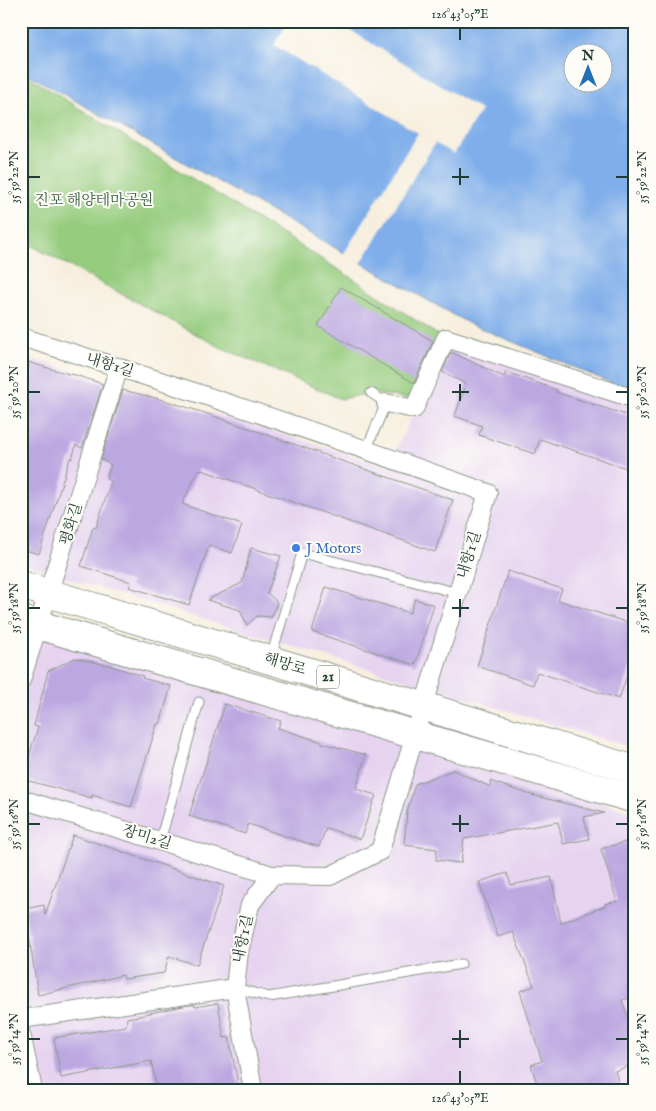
<svg xmlns="http://www.w3.org/2000/svg" width="656" height="1111" viewBox="0 0 656 1111" font-family="'IM FELL English','Noto Serif KR',serif">
  <style>
    .built { fill: #e6d3f0 }
    .green { fill: #96cc7e; stroke: #5a8459 }
    .water { fill: #7faeea; stroke: #4f768f; fill-rule: evenodd }
    .pier { fill: #f7efde }
    .building { fill: #bca8e1 }
    .lines { fill: none; stroke-linecap: round; stroke-linejoin: round }
    .service-casing { stroke: #8b9689; stroke-width: 11 }
    .minor-casing { stroke: #8b9689; stroke-width: 20 }
    .primary-casing { stroke: #8b9689; stroke-width: 30 }
    .service { stroke: #fff; stroke-width: 9 }
    .minor { stroke: #fff; stroke-width: 18 }
    .primary { stroke: #fff; stroke-width: 28 }
    .ticks { fill: none; stroke: #1f3d34; stroke-width: 2 }
    .shop-dot { fill: #3f7fe0; stroke: #fdfcf7; stroke-width: 2 }
    .labels { text-anchor: middle; dominant-baseline: central; stroke-width: 4; stroke-linejoin: round; paint-order: stroke }
    .shield { fill: #fdfcf7; stroke: #62766e; stroke-width: 1 }
    .shield-label { font-size: 14px; font-weight: bold; fill: #1f3d34 }
    .park-label { font-size: 15px; fill: #3d6146; stroke: #fdfcf7 }
    .street-label { font-size: 15px; fill: #1f3d34; stroke: #fdfcf7 }
    .shop-label { font-size: 15px; fill: #366cbe; stroke: #fdfcf7; text-anchor: start }
    .neatline { fill: none; stroke: #1f3d34; stroke-width: 2 }
    .ticks-label { font-size: 12px; text-anchor: middle; fill: #1f3d34 }
  </style>
  <rect width="100%" height="100%" fill="#fdfcf7"/>
  <filter id="ink" filterUnits="userSpaceOnUse"><feTurbulence type="fractalNoise" baseFrequency=".02" numOctaves="2"/><feDisplacementMap in="SourceGraphic" scale="10" xChannelSelector="R" yChannelSelector="G"/><feConvolveMatrix kernelMatrix="1 2 1 2 8 2 1 2 1" color-interpolation-filters="sRGB"/></filter>
  <filter id="wash" filterUnits="userSpaceOnUse"><feTurbulence type="fractalNoise" baseFrequency=".0096" numOctaves="4" result="noise"/><feDisplacementMap in="SourceGraphic" scale="20" xChannelSelector="R" yChannelSelector="G"/><feGaussianBlur stdDeviation="1.12" result="paint"/><feColorMatrix in="noise" values="0 0 0 0 0 0 0 0 0 0 0 0 0 0 0 0 0 1.4 0 .05"/><feComposite in="paint" operator="in"/></filter>
  <g filter="url(#wash)">
    <rect width="100%" height="100%" fill="#f7efde"/>
    <g class="built">
      <path d="M450 343 635 407V749L69 579 21 562V355L387 466Z"/>
      <path d="M21 630 402 741 635 813V1090H21Z"/>
    </g>
    <path class="green" d="M21 72 352 278 450 343 418 400 371 393 341 399 220 347 21 240Z"/>
    <path class="water" d="M21 21H635V393L468 323 21 70ZM574 52H604V82H574Z"/>
    <path class="pier" d="M289 21H335L481 110 454 154 435 143 360 265 343 255 418 133 274 45Z"/>
    <g id="blocks">
      <g class="building">
        <path d="M341 287 433 341 414 383 318 326Z"/>
        <path d="M451 352 504 377 506 372 557 390 556 392 635 418V471L540 439 535 454 479 435 482 426 455 416 466 384 442 372Z"/>
        <path d="M21 360 72 375V374L103 384 82 448 76 445 72 459 70 458 39 554 21 549Z"/>
        <path d="M123 390 167 401 208 414 453 500 435 552 199 469 182 504 242 525 232 553 209 545 189 605 129 587 131 582 81 566 93 527 96 528 111 481 106 479 111 465 101 459Z"/>
        <path d="M251 548 281 556 267 593 277 602 272 617 257 616 247 625 240 610 207 600 242 583Z"/>
        <path d="M508 571 562 589 558 600 635 625V653L619 699 537 672 533 685 477 666Z"/>
        <path d="M326 587 410 613 415 599 434 605 415 665 312 632Z"/>
        <path d="M75 658 108 665 143 676 142 678 171 686 160 724H157L131 807 92 795V798L22 779 38 727 34 726 48 671Z"/>
        <path d="M225 704 281 721 278 728 322 742V743L366 755 356 789 376 795 360 839 326 828 319 847 248 824 245 834 189 816Z"/>
        <path d="M453 770 491 787 490 781 528 794 604 813 584 817 589 839 563 844 558 822 464 839 461 863 436 860 437 849 404 845 407 812 415 784Z"/>
        <path d="M73 835 224 886 197 965 169 956 164 973 124 979 123 975 38 995 25 909 44 905 45 915Z"/>
        <path d="M635 839V997L622 1000 635 1037V1064L615 1071 621 1090H539L531 1065 542 1061 520 991 534 986 513 932 498 937 479 882 507 873 511 885 551 877 561 923 605 906V904L617 901 601 849Z"/>
        <path d="M218 1003 224 1038 229 1037 239 1090H157L151 1061 61 1078 54 1038 126 1026 127 1018 145 1015V1014L188 1005H195V1007Z"/>
      </g>
    </g>
  </g>
  <g filter="url(#ink)">
    <use href="#blocks" fill-opacity="0" stroke="#8b9689" stroke-width="1"/>
    <g class="lines">
      <defs>
        <g id="service">
          <path d="M366 450 386 403 371 393"/>
          <path d="M271 657 302 553 458 593"/>
          <path d="M160 841 199 702"/>
          <path d="M235 988 269 997 461 964"/>
        </g>
        <g id="minor">
          <path d="M21 337C178 385 334 438 488 493L380 851 330 876 272 875 250 905 239 952 235 988 253 1090"/>
          <path d="M386 403 414 409 446 338 635 399"/>
          <path d="M21 680 119 367"/>
          <path d="M21 799 272 875"/>
          <path d="M21 1019 235 988"/>
          <path d="M21 1034 33 1090"/>
        </g>
        <g id="primary">
          <path d="M21 585 635 770"/>
          <path d="M21 620 635 799"/>
        </g>
      </defs>
      <use href="#service" class="service-casing"/>
      <use href="#minor" class="minor-casing"/>
      <use href="#primary" class="primary-casing"/>
      <use href="#service" class="service"/>
      <use href="#minor" class="minor"/>
      <use href="#primary" class="primary"/>
    </g>
  </g>
  <path class="ticks" d="M460 28V40M460 168V185M28 177H40M452 177H469M616 177H628M460 384V401M28 392H40M452 392H469M616 392H628M460 599V617M28 608H40M452 608H469M616 608H628M460 815V832M28 824H40M452 824H469M616 824H628M460 1030V1048M28 1039H40M452 1039H469M616 1039H628M460 1071V1084"/>
  <circle class="shop-dot" cx="296" cy="548" r="5"/>
  <g class="labels">
    <rect class="shield" x="317" y="665.5" width="22" height="23" rx="4"/>
    <g class="shield-label">
      <text x="328" y="677">21</text>
    </g>
    <g class="park-label">
      <text x="94" y="200">진포 해양테마공원</text>
    </g>
    <g class="street-label">
      <text transform="translate(110 365) rotate(17)">내항1길</text>
      <text transform="translate(71 524) rotate(-73)">평화길</text>
      <text transform="translate(469 555) rotate(-73)">내항1길</text>
      <text transform="translate(285 664) rotate(17)">해망로</text>
      <text transform="translate(147 837) rotate(17)">장미2길</text>
      <text transform="translate(243 939) rotate(-78)">내항1길</text>
    </g>
    <g class="shop-label">
      <text x="306" y="548">J Motors</text>
    </g>
  </g>
  <rect width="656" height="1111" fill="none" stroke="#fdfcf7" stroke-width="55"/>
  <g transform="translate(588 68)"><circle r="24" fill="#fdfcf7" stroke="#a4b0a9"/>
  <path d="M0-4L9 19L0 12L-9 19Z" fill="#1f6fb2"/>
  <text y="-8" font-size="14" font-weight="bold" text-anchor="middle" fill="#1f3d34">N</text>
  </g>
  <rect x="28" y="28" width="600" height="1056" class="neatline"/>
  <g class="ticks-label">
    <text x="460" y="18">126°43'05"E</text>
    <text transform="translate(14 177) rotate(-90)" y="4">35°59'22"N</text>
    <text transform="translate(642 177) rotate(-90)" y="4">35°59'22"N</text>
    <text transform="translate(14 392) rotate(-90)" y="4">35°59'20"N</text>
    <text transform="translate(642 392) rotate(-90)" y="4">35°59'20"N</text>
    <text transform="translate(14 608) rotate(-90)" y="4">35°59'18"N</text>
    <text transform="translate(642 608) rotate(-90)" y="4">35°59'18"N</text>
    <text transform="translate(14 824) rotate(-90)" y="4">35°59'16"N</text>
    <text transform="translate(642 824) rotate(-90)" y="4">35°59'16"N</text>
    <text transform="translate(14 1039) rotate(-90)" y="4">35°59'14"N</text>
    <text transform="translate(642 1039) rotate(-90)" y="4">35°59'14"N</text>
    <text x="460" y="1102">126°43'05"E</text>
  </g>
</svg>
